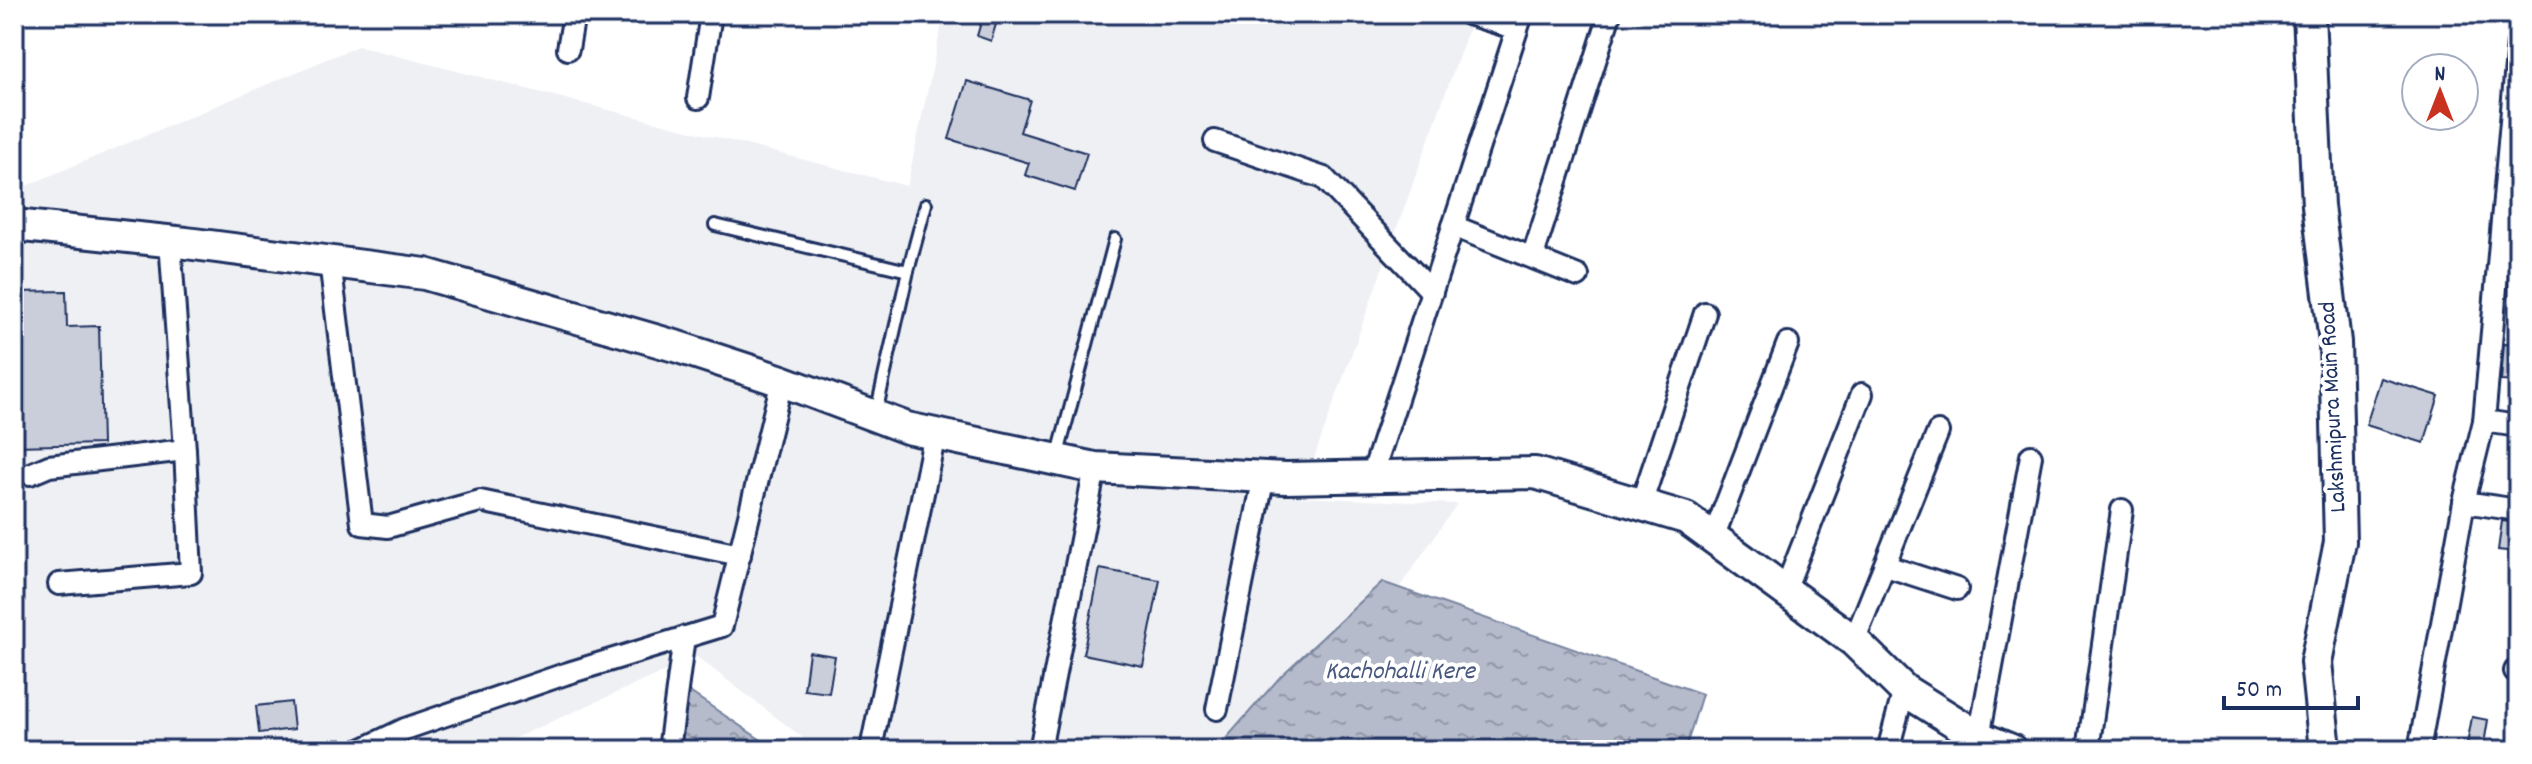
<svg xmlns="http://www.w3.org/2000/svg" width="2532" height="764" viewBox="0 0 2532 764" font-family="Dekko,sans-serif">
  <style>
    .built { fill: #eff0f4 }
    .water { fill: url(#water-ripples); stroke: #77839f; stroke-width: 2 }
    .building { fill: #caceda; stroke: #1b2f5e; stroke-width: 2 }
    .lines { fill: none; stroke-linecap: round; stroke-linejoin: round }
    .lane-casing { stroke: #1b2f5e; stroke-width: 16 }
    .street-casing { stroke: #1b2f5e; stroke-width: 26 }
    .secondary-casing { stroke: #1b2f5e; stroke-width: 36 }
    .lane { stroke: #fff; stroke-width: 10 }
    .street { stroke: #fff; stroke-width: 20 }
    .secondary { stroke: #fff; stroke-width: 30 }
    .labels { text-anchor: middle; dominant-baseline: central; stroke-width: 8; stroke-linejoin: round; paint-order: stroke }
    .street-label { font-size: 24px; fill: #1b2f5e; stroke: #fff }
    .water-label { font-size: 26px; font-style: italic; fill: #49597e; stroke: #fff }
  </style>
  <defs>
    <pattern id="water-ripples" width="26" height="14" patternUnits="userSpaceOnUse" patternTransform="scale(2)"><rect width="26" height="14" fill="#b5bbca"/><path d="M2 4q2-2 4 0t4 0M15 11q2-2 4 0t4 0" fill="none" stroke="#9298a7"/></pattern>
  </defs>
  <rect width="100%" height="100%" fill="#fff"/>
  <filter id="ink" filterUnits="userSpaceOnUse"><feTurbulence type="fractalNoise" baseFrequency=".0125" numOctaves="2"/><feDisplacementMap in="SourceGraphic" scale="16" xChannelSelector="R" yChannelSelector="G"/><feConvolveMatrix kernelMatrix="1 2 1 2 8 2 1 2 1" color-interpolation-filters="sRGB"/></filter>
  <g filter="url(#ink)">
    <path class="built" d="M944 14H1474L1300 497 1457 504 1401 585 1248 750H819L697 657 488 750H14V191L358 46 907 186Z"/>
    <g class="water">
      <path d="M1382 582 1702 694 1685 750H1216L1281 676Z"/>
      <path d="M666 676 776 750H669Z"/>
    </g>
    <g class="building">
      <path d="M982 19 996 24 991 41 977 36Z"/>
      <path d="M967 81 1030 100 1020 132 1087 153 1075 191 1025 175 1029 163 949 139Z"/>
      <path d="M66 291 67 327 99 326 102 444 14 446V292Z"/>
      <path d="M2504 344 2518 345V382L2501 381Z"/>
      <path d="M2381 378 2439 396 2424 443 2366 425Z"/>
      <path d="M2502 521 2518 523 2516 552 2498 550Z"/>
      <path d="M1100 569 1160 580 1143 666 1083 654Z"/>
      <path d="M809 652 835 656 829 693 804 690Z"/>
      <path d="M291 702 294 729 259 733 256 706Z"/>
      <path d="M2472 717 2488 720 2483 750H2466Z"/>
    </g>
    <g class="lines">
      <defs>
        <g id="lane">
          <path d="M715 225 908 271 926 204"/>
          <path d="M876 413 908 271"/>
          <path d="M1057 458 1115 239"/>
        </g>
        <g id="street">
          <path d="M1468 14 1517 29"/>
          <path d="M568 49 574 14"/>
          <path d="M698 98 711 14"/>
          <path d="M1215 141 1324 178 1432 292"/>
          <path d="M1453 226 1578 276"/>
          <path d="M1533 256 1610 14"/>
          <path d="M330 261 362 524 388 527 480 501 740 555"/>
          <path d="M2484 421 2518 426"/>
          <path d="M30 474 49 466 185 450"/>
          <path d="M1372 476 1522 14"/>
          <path d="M2464 502 2518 510"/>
          <path d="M1641 504 1705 313"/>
          <path d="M1713 538 1788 343"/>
          <path d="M1886 566 1957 589"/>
          <path d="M59 584 191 573 185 450 170 241"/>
          <path d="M1785 590 1862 394"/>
          <path d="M1854 641 1938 432"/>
          <path d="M2515 671 2518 672"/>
          <path d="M1217 709 1264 476"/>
          <path d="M1979 737 2031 456"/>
          <path d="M871 749 935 434"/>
          <path d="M361 750 405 729 565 674 722 626 782 381"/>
          <path d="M669 750 684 637"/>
          <path d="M1040 750 1095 468"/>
          <path d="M1888 750 1904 690"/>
          <path d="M2088 750 2122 510"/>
          <path d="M2419 750 2464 502 2484 421 2518 43"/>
        </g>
        <g id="secondary">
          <path d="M2309 14 2318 206 2335 342 2340 542 2316 662 2325 750"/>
          <path d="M14 225 186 243 425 274 675 346 782 381 907 428 1095 468 1286 478 1535 473 1686 518 1854 641 1904 690 1979 737 2011 750"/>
        </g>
      </defs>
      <use href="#lane" class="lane-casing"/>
      <use href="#street" class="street-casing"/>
      <use href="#secondary" class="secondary-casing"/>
      <use href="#lane" class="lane"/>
      <use href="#street" class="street"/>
      <use href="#secondary" class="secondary"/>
    </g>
  </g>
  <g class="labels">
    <g class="street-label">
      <text transform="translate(2334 407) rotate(-93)">Lakshmipura Main Road</text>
    </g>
    <g class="water-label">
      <text x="1400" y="672">Kachohalli Kere</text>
    </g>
  </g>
  <rect width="2532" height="764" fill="none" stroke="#fff" stroke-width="48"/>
  <rect x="24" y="24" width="2484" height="716" fill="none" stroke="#1b2f5e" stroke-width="3" filter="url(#ink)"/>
  <g transform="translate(2440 92)"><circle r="38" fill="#ffffff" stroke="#a4acbf" stroke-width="2"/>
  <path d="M0-6L14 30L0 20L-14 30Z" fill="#c8321e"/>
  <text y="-12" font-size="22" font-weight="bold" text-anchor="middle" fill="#1b2f5e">N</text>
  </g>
  <path d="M2224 696v12h134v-12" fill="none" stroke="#1b2f5e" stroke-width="4"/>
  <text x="2236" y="696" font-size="24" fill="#1b2f5e" stroke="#ffffff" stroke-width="6" paint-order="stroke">50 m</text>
</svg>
